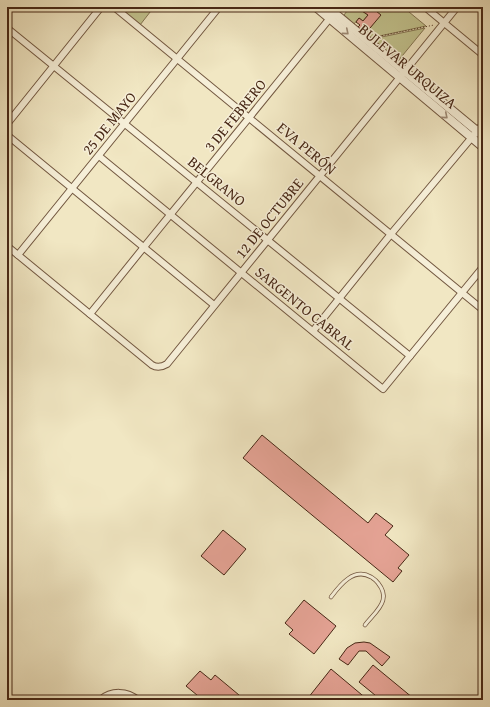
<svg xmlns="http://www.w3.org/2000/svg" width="490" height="707" viewBox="0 0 490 707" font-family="'Gentium Book Plus',serif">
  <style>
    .green { fill: #c2c38e; stroke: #847552 }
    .building { fill: #e5a395; stroke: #472715 }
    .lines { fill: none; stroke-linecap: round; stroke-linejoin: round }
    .service-casing { stroke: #725740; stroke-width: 4.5 }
    .minor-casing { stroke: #725740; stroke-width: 8 }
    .tertiary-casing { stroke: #725740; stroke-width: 10 }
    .path { stroke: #472715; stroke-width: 1; stroke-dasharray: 1 2; stroke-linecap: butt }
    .service { stroke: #f6efd8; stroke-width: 3 }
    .minor { stroke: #f6efd8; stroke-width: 6 }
    .tertiary { stroke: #f6efd8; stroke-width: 8 }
    .oneway { stroke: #9e8b76 }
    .labels { text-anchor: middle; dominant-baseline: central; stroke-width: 3; stroke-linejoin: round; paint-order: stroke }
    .street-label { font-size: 15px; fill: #472715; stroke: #f6efd8 }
  </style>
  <rect width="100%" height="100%" fill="#f1e7c3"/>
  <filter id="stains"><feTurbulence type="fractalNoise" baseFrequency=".005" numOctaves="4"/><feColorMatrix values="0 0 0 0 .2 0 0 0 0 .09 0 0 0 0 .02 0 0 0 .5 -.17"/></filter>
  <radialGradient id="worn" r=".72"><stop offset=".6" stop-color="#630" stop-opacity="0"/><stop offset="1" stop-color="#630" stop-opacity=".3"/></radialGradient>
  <g class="green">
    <path d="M118 7H154L140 25Z"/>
    <path d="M350 7H365L362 11 368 15 363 21 359 18 354 24 344 15Z"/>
    <path d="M371 7H403L426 26 370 38 365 34 380 15Z"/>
    <path d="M425 28 398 61 372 39Z"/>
  </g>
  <g class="building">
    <path d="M365 7H371L381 15 365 34 358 27 360 25 356 22 359 18 363 21 368 15 362 11Z"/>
    <path d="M262 435 368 523 376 513 393 526 385 535 409 555 398 568 402 571 393 582 243 458Z"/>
    <path d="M223 530 246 549 224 575 201 556Z"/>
    <path d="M304 600 336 626 314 654 289 634 293 630 285 623Z"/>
    <path d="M364 642 370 643 390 657 382 666 366 651H359L348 665 339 659 347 648 355 643Z"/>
    <path d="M373 665 413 698 411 700H381L359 682Z"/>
    <path d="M331 669 368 700H310L308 698Z"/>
    <path d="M200 671 211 680 215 675 245 700H203L186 686Z"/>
  </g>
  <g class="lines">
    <defs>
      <path id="service" d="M331 597C340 585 354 567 371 577 374 579 376 580 378 583 382 588 385 593 383 600 381 609 371 617 365 625"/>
      <g id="minor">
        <path d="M114 7 483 310"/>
        <path d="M425 7 483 55"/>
        <path d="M7 28 410 356"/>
        <path d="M7 124 101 7"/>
        <path d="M7 135 214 305"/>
        <path d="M99 156 383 389 483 267"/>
        <path d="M7 246 152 365C157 368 162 367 167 364L457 7"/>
        <path d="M18 255 219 7"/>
        <path d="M90 314 144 247 339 7"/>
        <path d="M313 331 391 234 483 124"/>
        <path d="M100 700C112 690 127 691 138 700"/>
      </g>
      <g id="tertiary">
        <path d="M316 7 483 147"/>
        <path d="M327 7 483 136"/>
      </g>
    </defs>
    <use href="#service" class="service-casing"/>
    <use href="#minor" class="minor-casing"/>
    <use href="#tertiary" class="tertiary-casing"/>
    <path class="path" d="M376 37 434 25"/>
    <use href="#service" class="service"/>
    <use href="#minor" class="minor"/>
    <use href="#tertiary" class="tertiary"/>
  </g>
  <defs><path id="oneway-chevron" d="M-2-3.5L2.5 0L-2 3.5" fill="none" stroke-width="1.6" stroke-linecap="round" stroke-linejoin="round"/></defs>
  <g class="oneway">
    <use href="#oneway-chevron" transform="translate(346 32) rotate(40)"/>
    <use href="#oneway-chevron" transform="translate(445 116) rotate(40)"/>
  </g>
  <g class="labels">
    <g class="street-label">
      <text transform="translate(408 66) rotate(40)">BULEVAR URQUIZA</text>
      <text transform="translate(235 115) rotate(-51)">3 DE FEBRERO</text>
      <text transform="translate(109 123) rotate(-51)">25 DE MAYO</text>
      <text transform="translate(307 148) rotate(40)">EVA PERÓN</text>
      <text transform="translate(217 181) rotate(39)">BELGRANO</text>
      <text transform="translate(269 218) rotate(-51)">12 DE OCTUBRE</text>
      <text transform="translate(305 308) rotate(39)">SARGENTO CABRAL</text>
    </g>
  </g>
  <rect width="490" height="707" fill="none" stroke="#f1e7c3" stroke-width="24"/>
  <rect x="8" y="8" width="474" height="691" fill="none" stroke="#472715" stroke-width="2"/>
  <rect x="12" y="12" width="466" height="683" fill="none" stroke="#472715"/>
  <rect width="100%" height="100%" filter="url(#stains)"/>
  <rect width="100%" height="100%" fill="url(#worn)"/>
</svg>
